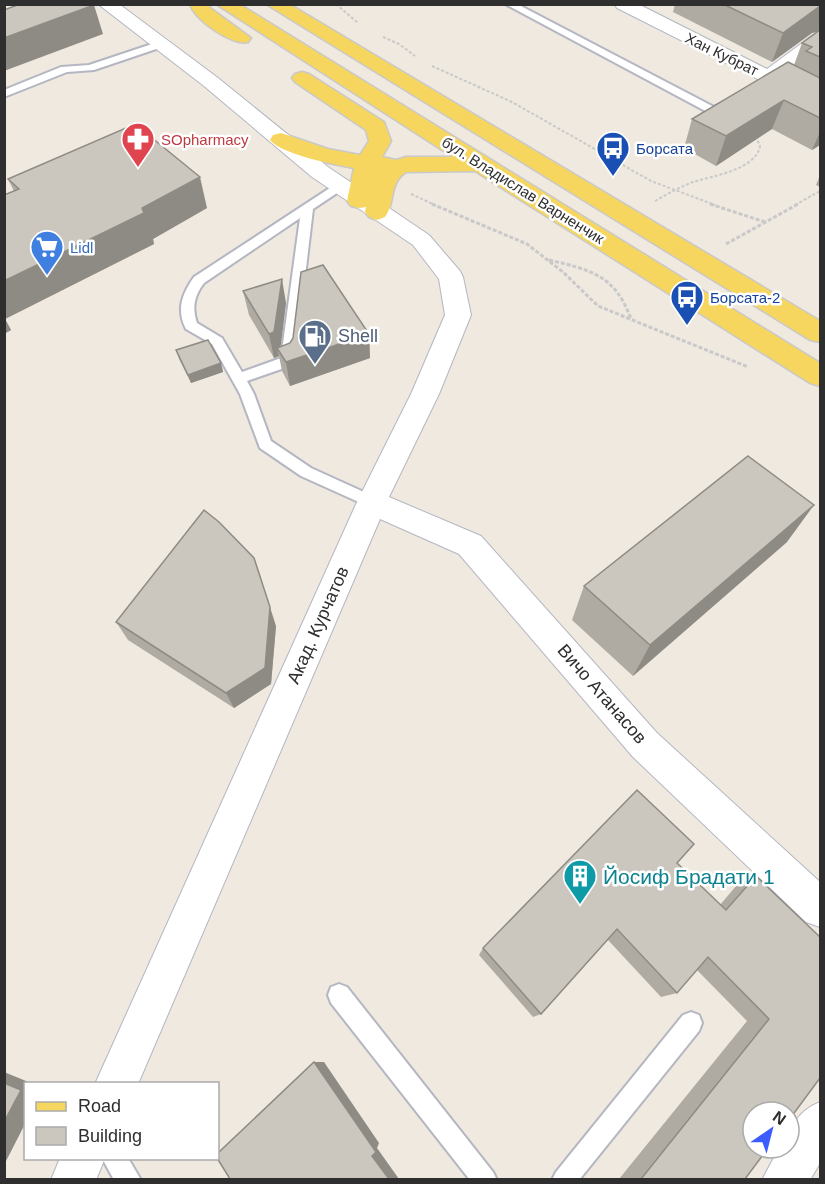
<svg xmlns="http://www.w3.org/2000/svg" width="825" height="1184" viewBox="0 0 825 1184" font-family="Arial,sans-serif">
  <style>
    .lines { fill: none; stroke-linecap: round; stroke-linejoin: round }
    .lane-casing { stroke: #b4b6c1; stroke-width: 4 }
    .street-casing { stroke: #b4b6c1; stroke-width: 2 }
    .primary-casing { stroke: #c9c9c9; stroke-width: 3 }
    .path-far1 { stroke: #c9c9c9; stroke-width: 2; stroke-dasharray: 3 2; stroke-linecap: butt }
    .path { stroke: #c9c9c9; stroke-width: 3; stroke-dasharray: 4 2; stroke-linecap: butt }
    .lane { fill: #fff; fill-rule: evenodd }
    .street { fill: #fff; fill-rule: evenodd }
    .primary { fill: #f6d65f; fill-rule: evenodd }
    .wall { fill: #afaba3 }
    .shaded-wall { fill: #8e8b85 }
    .building { fill: #cbc7be; stroke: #8e8b85; stroke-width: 1.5 }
    .labels { text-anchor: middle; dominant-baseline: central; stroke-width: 5; stroke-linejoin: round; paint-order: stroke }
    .far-street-label { font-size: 15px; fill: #2e2e2e; stroke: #fff }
    .far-health-label { font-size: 15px; fill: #be3a42; stroke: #fff; text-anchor: start }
    .far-transit-label { font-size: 15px; fill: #164399; stroke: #fff; text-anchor: start }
    .far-shop-label { font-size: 15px; fill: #366cbe; stroke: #fff; text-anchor: start }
    .service-label { font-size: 18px; fill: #4e5e75; stroke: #fff; text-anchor: start }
    .street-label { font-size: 18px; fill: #2e2e2e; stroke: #fff }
    .near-culture-label { font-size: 21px; fill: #0d838f; stroke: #fff; text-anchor: start }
  </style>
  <rect width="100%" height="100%" fill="#efe9e0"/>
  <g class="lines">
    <defs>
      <g id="lane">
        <path d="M505 4H517L714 107 728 100 733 103 719 114H711Z"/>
        <path d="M161 41 166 44 165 46 94 70 67 72 4 97V90L61 67 89 65Z"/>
        <path d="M339 182 345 186 343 189 313 209 295 361 293 365 247 381 254 394 271 441 311 468 377 498 380 502 377 506 372 508 301 476 260 448 240 394 212 344 186 329C176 310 182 294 194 277ZM300 218 281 358 242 372 222 338 197 323C192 308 194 296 204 283Z"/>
        <path d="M339 984 347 987 493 1172 497 1180H470L331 1003 328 995 331 987Z"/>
        <path d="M691 1012 699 1015 702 1023 699 1031 579 1180H552L556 1172 683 1015Z"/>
        <path d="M102 1158H128L141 1180H114Z"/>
      </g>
      <g id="street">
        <path d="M98 4H119L218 78 328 167 429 235 460 271 463 277 471 315 439 394 389 497 481 536 657 733 820 882V927L806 922 633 757 459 554 380 519 138 1084H95L357 502 411 394 445 315 439 279 413 245 312 177 204 86Z"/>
        <path d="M614 4H638L767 69 813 35 820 33V48L782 76 820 95V109L813 107 617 8Z"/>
        <path d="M820 1102V1163L810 1180H762L779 1148H789C789 1125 799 1111 820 1102Z"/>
        <path d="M60 1158H105L96 1180H51Z"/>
      </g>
      <g id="primary">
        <path d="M190 4H209L210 8 251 38 248 42C233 46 194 20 190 4Z"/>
        <path d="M216 4H239L820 363V386L810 383 475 171 406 172C388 184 396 202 385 217L377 220 369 217 365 212 366 207 359 208 351 206 347 201 354 168C336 165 280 154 270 140L273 135 281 133 328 149 360 155 369 141 366 130 295 82 292 78 295 74 302 72 309 74 384 122 391 141 382 157 396 160 406 157H453Z"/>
        <path d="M266 4H289L820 321V342L810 340Z"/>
      </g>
    </defs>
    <use href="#lane" class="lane-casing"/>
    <use href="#street" class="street-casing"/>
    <use href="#primary" class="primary-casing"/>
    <g class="path-far1">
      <path d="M336 4 358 23"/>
      <path d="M383 37 399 44 415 56"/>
      <path d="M432 66 512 102 651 181 715 205"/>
      <path d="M411 194 435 205"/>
      <path d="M655 201C667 194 680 187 693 182 712 176 756 170 760 146L755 134"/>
      <path d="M795 205 820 191"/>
    </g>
    <g class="path">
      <path d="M432 204 527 244 563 272 598 306 748 367"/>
      <path d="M710 204 765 222"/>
      <path d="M726 244 798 204"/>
      <path d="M549 260C591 270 615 275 631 319"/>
    </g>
    <use href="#lane" class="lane"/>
    <use href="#street" class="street"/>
    <use href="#primary" class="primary"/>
  </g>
  <g class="wall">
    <path d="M675 4H820V145L812 150 772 129 716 166 684 148 692 119 794 65 802 43 817 32 812 33 772 62 673 12Z"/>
    <path d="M820 175V187L816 185Z"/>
    <path d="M8 179 207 208 153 239 154 244 5 319 11 330 4 334V195L14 191Z"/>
    <path d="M243 291 286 303 280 346 369 334 370 358 290 386 282 371 279 356 274 358 249 315Z"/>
    <path d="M176 350 221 363 223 372 191 383 179 359Z"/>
    <path d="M787 542 633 676 572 620 584 586Z"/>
    <path d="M116 622 276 626 271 684 234 708 128 640Z"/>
    <path d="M677 863 720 905 736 886 756 876 820 937 745 1179H619L747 1021 697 970 677 993 661 997 608 940 541 1014 533 1017 479 955 483 948Z"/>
  </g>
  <g class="shaded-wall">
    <path d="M94 5 103 34 4 71V38Z"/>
    <path d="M820 6V31L812 33 772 62 783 33Z"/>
    <path d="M784 100 772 129 716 166 726 136Z"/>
    <path d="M820 132V145L812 150Z"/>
    <path d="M200 177 207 208 153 239 154 244 5 319 11 330 4 334V281Z"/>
    <path d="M282 279 286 303 280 352 277 348 279 356 274 358 269 334Z"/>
    <path d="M369 334 370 358 290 386 286 362Z"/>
    <path d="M221 363 223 372 191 383 188 375Z"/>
    <path d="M814 505 787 542 633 676 650 645Z"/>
    <path d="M270 607 276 626 271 684 234 708 226 693Z"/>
    <path d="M314 1062H324L379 1143 377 1148 399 1179H389L372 1156Z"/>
    <path d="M4 1072 31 1083H26V1122L4 1165Z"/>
  </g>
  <g class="building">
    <path d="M20 4H94V5L4 38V10Z"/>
    <path d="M723 4H820V6L783 33Z"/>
    <path d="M820 30V57L806 51 812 47 802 43Z"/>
    <path d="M788 62 820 78V118L784 100 726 136 692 119Z"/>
    <path d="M135 124 200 177 142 208 144 213 4 281V195L19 189 8 179Z"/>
    <path d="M323 265 369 334 286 362 277 348 290 343 293 338 301 272Z"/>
    <path d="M282 279 274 332 269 334 243 291Z"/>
    <path d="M208 340 221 363 188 375 176 350Z"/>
    <path d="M748 456 814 505 650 645 584 586Z"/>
    <path d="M204 510 219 522 254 558 270 607 265 668 226 693 116 622Z"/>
    <path d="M637 790 694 844 677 863 726 910 756 876 820 937V1078L789 1120V1112H753V1148H768L745 1179H641L769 1019 708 957 677 993 617 929 541 1014 483 948Z"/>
    <path d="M314 1062 376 1152 372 1156 389 1179H230L217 1158 218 1153Z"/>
    <path d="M4 1083 21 1090 4 1122Z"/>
  </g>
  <defs>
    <symbol id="pharmacy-pin" viewBox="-11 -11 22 30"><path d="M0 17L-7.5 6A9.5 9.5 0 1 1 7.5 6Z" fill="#e0444e" stroke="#fff"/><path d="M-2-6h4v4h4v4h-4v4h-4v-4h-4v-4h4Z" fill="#fff"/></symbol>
    <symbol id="bus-pin" viewBox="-11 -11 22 30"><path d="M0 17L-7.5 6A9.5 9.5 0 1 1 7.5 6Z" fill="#1a4fb4" stroke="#fff"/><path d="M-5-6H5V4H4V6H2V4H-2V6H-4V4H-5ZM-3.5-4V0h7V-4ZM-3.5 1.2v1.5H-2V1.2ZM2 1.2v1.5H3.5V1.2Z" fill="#fff"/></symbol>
    <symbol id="supermarket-pin" viewBox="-11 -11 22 30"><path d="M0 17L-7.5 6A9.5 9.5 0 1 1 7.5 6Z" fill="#3f7fe0" stroke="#fff"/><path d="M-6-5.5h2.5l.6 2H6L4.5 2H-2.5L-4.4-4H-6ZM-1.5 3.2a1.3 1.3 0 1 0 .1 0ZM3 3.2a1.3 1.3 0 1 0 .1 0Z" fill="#fff"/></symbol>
    <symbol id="fuel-pin" viewBox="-11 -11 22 30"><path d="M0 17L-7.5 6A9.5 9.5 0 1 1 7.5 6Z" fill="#5c6f8a" stroke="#fff"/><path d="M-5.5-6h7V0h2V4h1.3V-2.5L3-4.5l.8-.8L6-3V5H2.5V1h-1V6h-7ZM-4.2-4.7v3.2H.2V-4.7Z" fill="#fff"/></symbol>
    <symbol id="building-pin" viewBox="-11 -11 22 30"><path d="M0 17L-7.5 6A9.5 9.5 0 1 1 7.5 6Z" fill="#0f9aa8" stroke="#fff"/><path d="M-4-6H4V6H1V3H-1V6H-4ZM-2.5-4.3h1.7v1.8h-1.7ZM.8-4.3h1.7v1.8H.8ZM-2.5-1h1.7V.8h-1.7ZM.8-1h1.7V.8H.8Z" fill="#fff"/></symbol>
  </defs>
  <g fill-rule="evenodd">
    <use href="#pharmacy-pin" x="119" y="120" width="38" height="52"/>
    <use href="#bus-pin" x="594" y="129" width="38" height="52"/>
    <use href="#supermarket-pin" x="28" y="228" width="38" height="52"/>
    <use href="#bus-pin" x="668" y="278" width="38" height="52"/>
    <use href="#fuel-pin" x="296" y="317" width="38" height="52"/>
    <use href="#building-pin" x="561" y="857" width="38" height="52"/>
  </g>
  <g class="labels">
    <g class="far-street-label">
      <text transform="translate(722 54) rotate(26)">Хан Кубрат</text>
      <text transform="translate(523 190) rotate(32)">бул. Владислав Варненчик</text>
    </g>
    <g class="far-health-label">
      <text x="161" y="139">SOpharmacy</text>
    </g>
    <g class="far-transit-label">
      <text x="636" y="148">Борсата</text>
      <text x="710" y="297">Борсата-2</text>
    </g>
    <g class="far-shop-label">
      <text x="70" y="247">Lidl</text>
    </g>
    <g class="service-label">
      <text x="338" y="336">Shell</text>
    </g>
    <g class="street-label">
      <text transform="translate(318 625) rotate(-66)">Акад. Курчатов</text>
      <text transform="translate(602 694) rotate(49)">Вичо Атанасов</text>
    </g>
    <g class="near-culture-label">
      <text x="603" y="876">Йосиф Брадати 1</text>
    </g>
  </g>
  <rect width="825" height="1184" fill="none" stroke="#2e2e2e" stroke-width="12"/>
  <rect x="24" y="1082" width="195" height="78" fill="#ffffff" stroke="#ababab" stroke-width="1.5"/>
  <rect x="36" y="1102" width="30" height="9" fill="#f6d65f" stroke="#ababab" stroke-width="1.5"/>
  <text x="78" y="1112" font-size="18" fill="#2e2e2e">Road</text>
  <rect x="36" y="1127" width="30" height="18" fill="#cbc7be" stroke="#ababab" stroke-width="1.5"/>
  <text x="78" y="1142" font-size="18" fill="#2e2e2e">Building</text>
  <g transform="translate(771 1130) rotate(35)"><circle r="28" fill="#ffffff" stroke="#ababab" stroke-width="1.5"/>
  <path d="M0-4.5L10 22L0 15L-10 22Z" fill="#3d5cff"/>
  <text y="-9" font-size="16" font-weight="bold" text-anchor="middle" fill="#2e2e2e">N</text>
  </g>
</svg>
